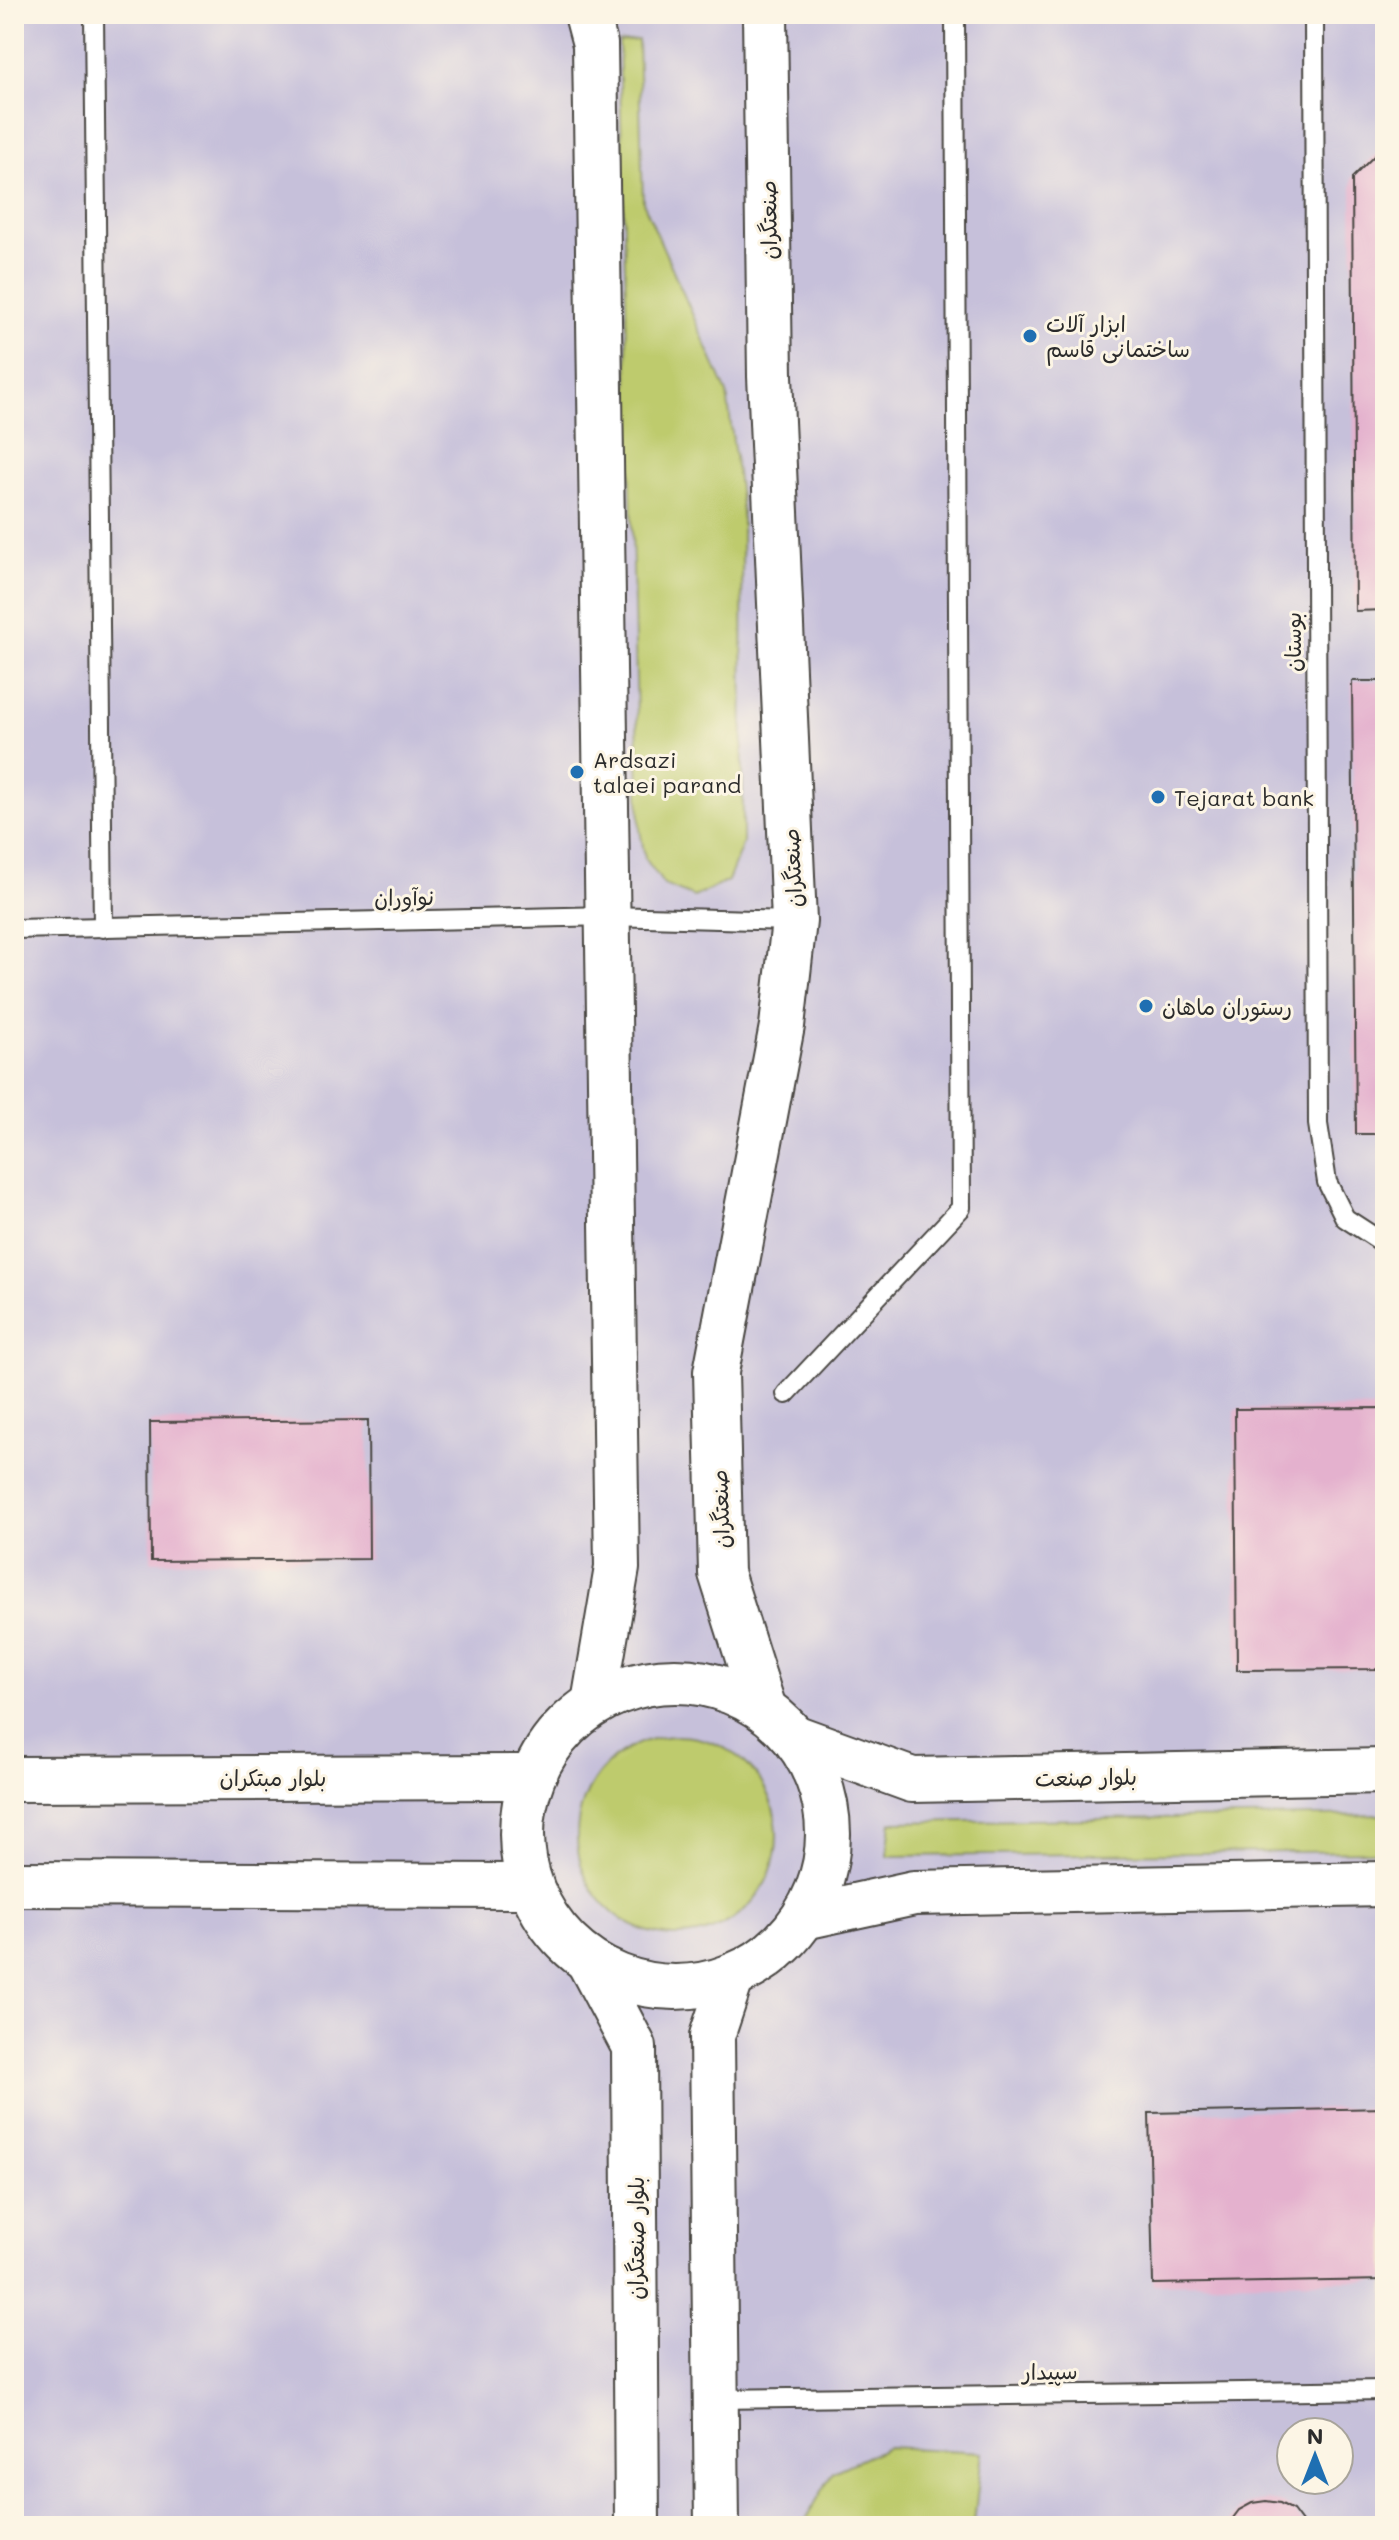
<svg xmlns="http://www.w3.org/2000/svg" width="1399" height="2540" viewBox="0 0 1399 2540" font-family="Mali,'Playpen Sans Arabic',sans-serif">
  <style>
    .industrial { fill: #c6c0da; fill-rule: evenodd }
    .green { fill: #becb6d; stroke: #747b4c; stroke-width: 2 }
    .building { fill: #e4b1ce }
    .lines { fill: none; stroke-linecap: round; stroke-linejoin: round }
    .service-casing { stroke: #494642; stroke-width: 22 }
    .tertiary-casing { stroke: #494642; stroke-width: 48 }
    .service { stroke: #fff; stroke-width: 18 }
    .tertiary { stroke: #fff; stroke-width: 44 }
    .poi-dot { fill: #1f6fb2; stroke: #fcf5e5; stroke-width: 3 }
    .labels { text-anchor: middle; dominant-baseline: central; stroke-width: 6; stroke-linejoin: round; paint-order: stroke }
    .street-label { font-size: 22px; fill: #2b2b2b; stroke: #fcf5e5 }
    .poi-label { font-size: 22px; fill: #2b2b2b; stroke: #fcf5e5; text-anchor: start }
  </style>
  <rect width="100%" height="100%" fill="#fcf5e5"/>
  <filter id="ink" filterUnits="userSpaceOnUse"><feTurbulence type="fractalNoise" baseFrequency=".0125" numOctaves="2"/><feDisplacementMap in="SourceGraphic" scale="16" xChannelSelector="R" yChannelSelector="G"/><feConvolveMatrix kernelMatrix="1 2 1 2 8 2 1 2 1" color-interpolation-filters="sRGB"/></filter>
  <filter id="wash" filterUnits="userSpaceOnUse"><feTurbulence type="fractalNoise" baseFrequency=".006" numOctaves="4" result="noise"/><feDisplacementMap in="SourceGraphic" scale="32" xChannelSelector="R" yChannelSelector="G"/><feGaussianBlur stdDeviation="1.8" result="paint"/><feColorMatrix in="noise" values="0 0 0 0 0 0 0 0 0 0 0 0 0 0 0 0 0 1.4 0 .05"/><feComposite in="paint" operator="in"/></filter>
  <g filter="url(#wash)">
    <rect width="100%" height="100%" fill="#f1e2c4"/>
    <path class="industrial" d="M14 14H1385V2526H14ZM1291 2432H1339V2480H1291Z"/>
    <g class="green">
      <path d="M638 40 643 202 727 393 742 513 743 843 728 881 694 897 664 885 645 858 640 830 619 42Z"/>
      <circle cx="677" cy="1836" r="100"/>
      <path d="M1385 1815V1851L887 1856 891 1822Z"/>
      <path d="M888 2447 982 2452 974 2523 933 2526H802L833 2472Z"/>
    </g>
    <g id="blocks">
      <g class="building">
        <path d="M1385 145V610L1355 611 1352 178Z"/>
        <path d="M1352 681H1385V1134H1356Z"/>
        <path d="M1385 1408V1669L1237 1670 1235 1409Z"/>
        <path d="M368 1420 369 1559 151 1561 150 1422Z"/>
        <path d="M1385 2108V2280L1153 2284 1149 2113Z"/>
        <path d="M1266 2501 1280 2503 1293 2510 1305 2526H1227L1239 2510 1252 2503Z"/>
      </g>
    </g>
  </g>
  <g filter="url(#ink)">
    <use href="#blocks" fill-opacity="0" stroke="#494642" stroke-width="2"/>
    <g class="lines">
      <defs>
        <g id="service">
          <path d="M94 14 103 928"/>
          <path d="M1314 14 1318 1124 1327 1182 1345 1218 1385 1244"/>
          <path d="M14 929 609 916 794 921"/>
          <path d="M786 1394 961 1208 955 14"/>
          <path d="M716 2399 1385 2390"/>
        </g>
        <g id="tertiary">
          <path d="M587 14 595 44 617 1568 594 1703"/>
          <circle cx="675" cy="1834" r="153"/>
          <path d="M764 1709 721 1573 716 1372 782 1026 794 921 770 376 765 14"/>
          <path d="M794 1737 912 1780 1385 1771"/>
          <path d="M14 1779 531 1777"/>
          <path d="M14 1884 529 1886"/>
          <path d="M804 1917 914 1893 1385 1884"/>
          <path d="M589 1962 634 2047 637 2526"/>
          <path d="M717 2526 712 2036 732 1976"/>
        </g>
      </defs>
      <use href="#service" class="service-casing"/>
      <use href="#tertiary" class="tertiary-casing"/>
      <use href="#service" class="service"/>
      <use href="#tertiary" class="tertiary"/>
    </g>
  </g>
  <g class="poi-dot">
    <circle cx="1030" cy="336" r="8"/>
    <circle cx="577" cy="772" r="8"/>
    <circle cx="1158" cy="797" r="8"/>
    <circle cx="1146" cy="1006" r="8"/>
  </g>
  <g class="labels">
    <g class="street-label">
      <text transform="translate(768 220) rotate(-91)">صنعتگران</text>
      <text transform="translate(1292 642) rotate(-90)">بوستان</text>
      <text transform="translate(792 868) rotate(-93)">صنعتگران</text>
      <text transform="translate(404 897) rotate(-1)">نوآوران</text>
      <text transform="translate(720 1509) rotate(-92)">صنعتگران</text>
      <text x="273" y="1777">بلوار مبتکران</text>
      <text transform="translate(1086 1777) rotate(-1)">بلوار صنعت</text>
      <text transform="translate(635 2238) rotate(-90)">بلوار صنعتگران</text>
      <text transform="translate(1050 2371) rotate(-1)">سپیدار</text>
    </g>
    <g class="poi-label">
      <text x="1046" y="323">ابزار آلات<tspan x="1046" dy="25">ساختمانی قاسم</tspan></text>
      <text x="593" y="759">Ardsazi<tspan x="593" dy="25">talaei parand</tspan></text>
      <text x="1174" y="797">Tejarat bank</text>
      <text x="1162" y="1006">رستوران ماهان</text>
    </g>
  </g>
  <rect width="1399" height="2540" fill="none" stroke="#fcf5e5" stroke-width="48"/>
  <g transform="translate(1315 2456)"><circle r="38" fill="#fcf5e5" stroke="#a8a49b" stroke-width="2"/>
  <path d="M0-6L14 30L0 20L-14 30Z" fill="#1f6fb2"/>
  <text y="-12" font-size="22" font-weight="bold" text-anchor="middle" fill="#2b2b2b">N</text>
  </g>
</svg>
